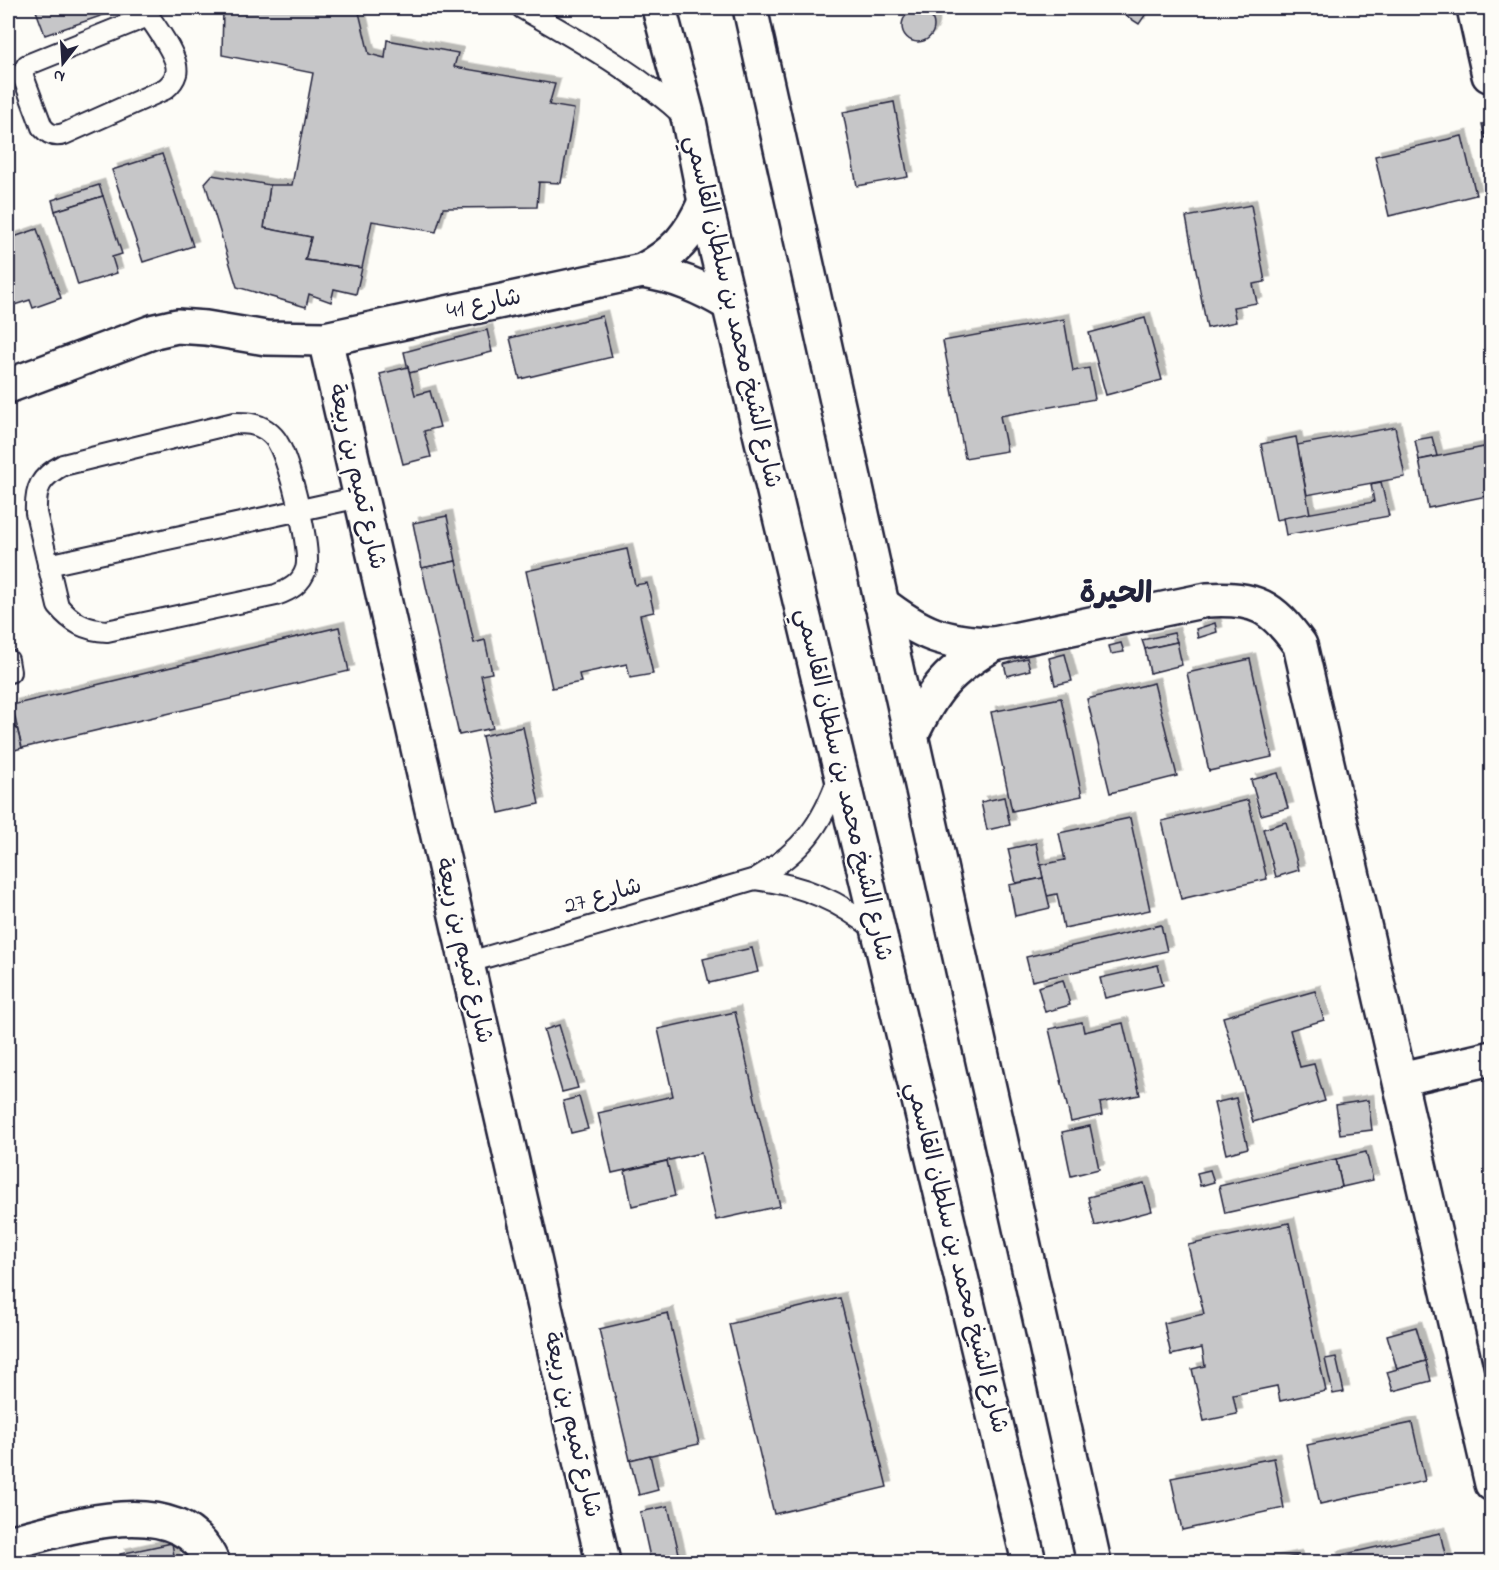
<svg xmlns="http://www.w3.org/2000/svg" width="1499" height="1570" viewBox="0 0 1499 1570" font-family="'Indie Flower','Playpen Sans Arabic',sans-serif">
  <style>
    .building { fill: #c6c6c8; stroke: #22223b; stroke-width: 1.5; filter: url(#shadow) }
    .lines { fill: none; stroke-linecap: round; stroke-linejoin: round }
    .service-casing { stroke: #22223b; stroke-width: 24 }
    .minor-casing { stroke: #22223b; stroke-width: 38 }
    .primary-casing { stroke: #22223b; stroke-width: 38 }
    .service { stroke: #fdfcf7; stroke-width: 20 }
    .minor { stroke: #fdfcf7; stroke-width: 33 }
    .primary { stroke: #fdfcf7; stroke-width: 33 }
    .labels { text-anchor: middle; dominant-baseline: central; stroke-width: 4.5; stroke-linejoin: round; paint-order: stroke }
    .street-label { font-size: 24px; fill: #22223b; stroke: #fdfcf7 }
    .district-label { font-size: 30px; font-weight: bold; fill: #22223b; stroke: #fdfcf7 }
  </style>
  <defs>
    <filter id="shadow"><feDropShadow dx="5.5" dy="-5.5" stdDeviation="0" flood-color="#0004"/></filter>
  </defs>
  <rect width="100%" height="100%" fill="#fdfcf7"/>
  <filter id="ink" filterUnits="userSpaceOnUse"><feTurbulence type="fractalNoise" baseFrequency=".0167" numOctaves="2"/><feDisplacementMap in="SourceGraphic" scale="12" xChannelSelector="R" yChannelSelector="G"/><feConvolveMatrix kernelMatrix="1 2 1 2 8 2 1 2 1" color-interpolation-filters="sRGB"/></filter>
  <g filter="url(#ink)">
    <g class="building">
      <path d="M35 8H114L115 11 45 35Z"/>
      <path d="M223 8H358L369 54 385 58 387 40 458 53 454 67 555 84 549 105 574 109 561 183 539 182 537 207 443 208 436 232 372 221 362 268 305 260 311 237 264 228 270 185H292L313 73 222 55Z"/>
      <path d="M1114 8H1150L1139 24Z"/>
      <circle cx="918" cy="26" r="16"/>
      <path d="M894 102 908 177 857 186 843 112Z"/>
      <path d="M1492 122V137L1485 138 1482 124Z"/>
      <path d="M1462 136 1476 195 1389 216 1375 156Z"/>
      <path d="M162 154 193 246 143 262 112 170Z"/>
      <path d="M212 175 270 185 264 228 311 237 305 260 362 268 356 294 334 289 331 302 309 294 306 307 237 287 205 183Z"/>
      <path d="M99 185 103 196 55 211 52 200Z"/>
      <path d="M103 196 122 254 112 257 117 273 78 285 55 211Z"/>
      <path d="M1251 205 1265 282 1253 284 1257 303 1233 307 1236 322 1207 328 1186 217Z"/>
      <path d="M37 229 61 298 33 308 30 300 8 307V239Z"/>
      <path d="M602 316 612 357 520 379 510 338Z"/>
      <path d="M1145 318 1162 380 1106 395 1089 333Z"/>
      <path d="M1064 319 1073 371 1089 368 1095 399 1000 416 1007 451 965 458 943 341Z"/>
      <path d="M487 330 492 352 409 373 404 352Z"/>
      <path d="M408 367 415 395 430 391 440 427 424 431 431 457 403 464 380 374Z"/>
      <path d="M1395 427 1405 477 1307 495 1297 445Z"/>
      <path d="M1296 437 1310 514 1276 520 1261 444Z"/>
      <path d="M1432 437 1437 456 1419 460 1415 440Z"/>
      <path d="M1484 447 1492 485V495L1428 508 1419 460Z"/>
      <path d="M1381 482 1389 516 1286 535 1283 518 1374 502 1371 484Z"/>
      <path d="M447 516 456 561 422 568 413 523Z"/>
      <path d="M627 549 635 585 647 583 654 612 640 615 653 674 630 678 627 664 579 674 581 682 552 688 526 571Z"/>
      <path d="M456 561 474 643 485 640 492 673 481 675 493 728 459 735 422 568Z"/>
      <path d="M1215 623 1217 632 1198 638 1196 629Z"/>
      <path d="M339 627 349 671 22 748 12 705Z"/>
      <path d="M1174 633 1177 642 1145 649 1142 640Z"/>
      <path d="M1177 642 1182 665 1150 673 1145 649Z"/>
      <path d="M1121 643 1124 652 1111 654 1109 646Z"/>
      <path d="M1065 654 1072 681 1055 685 1049 658Z"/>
      <path d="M1027 658 1030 670 1007 676 1004 664Z"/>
      <path d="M1250 659 1272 757 1209 771 1187 673Z"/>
      <path d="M1154 683 1177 776 1110 793 1087 699Z"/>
      <path d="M1061 698 1082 796 1012 811 991 712Z"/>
      <path d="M523 727 539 804 499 813 482 736Z"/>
      <path d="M17 728 22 748 8 752V730Z"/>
      <path d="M1278 773 1288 808 1261 815 1251 780Z"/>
      <path d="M1004 797 1010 825 987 830 981 802Z"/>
      <path d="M1248 800 1267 879 1181 899 1162 821Z"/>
      <path d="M1130 818 1150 910 1064 928 1057 894 1047 896 1040 865 1065 860 1059 833Z"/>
      <path d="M1286 822 1299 870 1276 877 1263 829Z"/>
      <path d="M1036 843 1043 878 1016 883 1008 849Z"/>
      <path d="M1043 878 1050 908 1015 916 1009 885Z"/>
      <path d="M1161 925 1167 951 1032 981 1026 957Z"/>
      <path d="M752 948 758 972 709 983 703 959Z"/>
      <path d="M1158 965 1163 985 1105 998 1100 978Z"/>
      <path d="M1063 980 1070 1005 1045 1012 1038 987Z"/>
      <path d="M1315 991 1324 1020 1290 1030 1300 1067 1314 1064 1325 1101 1253 1122 1223 1017Z"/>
      <path d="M735 1012 780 1206 716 1220 701 1153 612 1173 598 1113 673 1096 658 1029Z"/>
      <path d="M1082 1022 1084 1032 1123 1023 1140 1095 1100 1103 1102 1115 1071 1122 1049 1029Z"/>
      <path d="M559 1025 578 1088 562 1092 544 1030Z"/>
      <path d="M579 1097 588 1129 571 1133 563 1101Z"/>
      <path d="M1236 1098 1248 1148 1226 1154 1214 1103Z"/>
      <path d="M1368 1100 1372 1130 1340 1134 1336 1105Z"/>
      <path d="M1090 1126 1099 1169 1071 1176 1062 1132Z"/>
      <path d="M1366 1152 1373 1180 1342 1187 1336 1159Z"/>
      <path d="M1336 1159 1342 1187 1225 1213 1219 1186Z"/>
      <path d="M667 1161 675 1196 632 1206 625 1171Z"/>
      <path d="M1210 1170 1214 1182 1200 1186 1197 1173Z"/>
      <path d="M1144 1183 1152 1211 1095 1226 1088 1197Z"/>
      <path d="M1289 1223 1326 1391 1280 1401 1277 1386 1233 1395 1237 1414 1204 1421 1192 1369 1205 1366 1202 1348 1171 1355 1164 1323 1204 1314 1188 1245Z"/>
      <path d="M840 1298 887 1487 774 1514 729 1324Z"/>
      <path d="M668 1313 699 1444 630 1460 599 1329Z"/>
      <path d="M1416 1327 1426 1361 1397 1369 1387 1335Z"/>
      <path d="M1336 1357 1344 1392 1333 1394 1325 1359Z"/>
      <path d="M1426 1361 1431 1381 1393 1391 1387 1372Z"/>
      <path d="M1412 1423 1425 1481 1320 1504 1307 1445Z"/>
      <path d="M650 1455 658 1490 639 1495 630 1460Z"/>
      <path d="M1274 1458 1284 1508 1182 1530 1171 1478Z"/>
      <path d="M668 1506 681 1562H651L640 1512Z"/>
      <path d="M1440 1533 1447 1562H1333L1332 1557Z"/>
      <path d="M172 1543 175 1562H122L120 1554Z"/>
      <path d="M1296 1556 1298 1562H1266Z"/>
    </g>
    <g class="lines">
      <defs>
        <g id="service">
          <path d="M143 8C152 22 181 58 176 74 174 81 170 85 165 89L64 134C55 137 49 135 42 127L24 79 22 74 27 65 148 16"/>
          <path d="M522 8C579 41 637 72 686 118"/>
          <path d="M234 423C245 423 256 423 266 430 270 433 276 439 278 443 289 461 312 550 306 569 301 584 290 590 276 595L107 631C86 630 72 623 58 606L36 513C35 488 40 477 63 465Z"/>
          <path d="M48 565 360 497"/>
          <path d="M8 660 10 672"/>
          <path d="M755 879C805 886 838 900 877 931"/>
          <path d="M466 963 755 879C801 852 822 826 839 776"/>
        </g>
        <g id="minor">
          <path d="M1474 8 1489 75"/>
          <path d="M642 271C675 276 701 287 729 304"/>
          <path d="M325 339 603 1562"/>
          <path d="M8 386 155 331 177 326 206 328 266 338 325 339 642 271C675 253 690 236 705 202"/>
          <path d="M881 603C921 634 944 643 994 644L1207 600C1256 597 1272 606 1300 645L1492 1484"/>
          <path d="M911 736C933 689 949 670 994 644"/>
          <path d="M1400 1079 1492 1058"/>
          <path d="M8 1543C65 1529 179 1487 212 1562"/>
        </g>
        <g id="primary">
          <path d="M659 8 689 121 705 202 1029 1562"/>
          <path d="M750 8 1094 1562"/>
        </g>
      </defs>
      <use href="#service" class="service-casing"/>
      <use href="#minor" class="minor-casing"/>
      <use href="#primary" class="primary-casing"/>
      <use href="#service" class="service"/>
      <use href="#minor" class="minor"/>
      <use href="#primary" class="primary"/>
    </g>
  </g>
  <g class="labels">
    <g class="street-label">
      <text transform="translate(484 305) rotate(-12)">شارع 41</text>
      <text transform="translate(732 312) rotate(77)">شارع الشيخ محمد بن سلطان القاسمي</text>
      <text transform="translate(356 477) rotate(77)">شارع تميم بن ربيعة</text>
      <text transform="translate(843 785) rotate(77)">شارع الشيخ محمد بن سلطان القاسمي</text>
      <text transform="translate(603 897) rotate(-16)">شارع 27</text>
      <text transform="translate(463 951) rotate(77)">شارع تميم بن ربيعة</text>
      <text transform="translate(956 1258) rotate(76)">شارع الشيخ محمد بن سلطان القاسمي</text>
      <text transform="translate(571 1425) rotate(77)">شارع تميم بن ربيعة</text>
    </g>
    <g class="district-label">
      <text x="1116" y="595">الحيرة</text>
    </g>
  </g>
  <rect width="1499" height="1570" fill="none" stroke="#fdfcf7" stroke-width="30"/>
  <rect x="15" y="15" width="1469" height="1540" fill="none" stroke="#22223b" stroke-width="2" filter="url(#ink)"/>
  <g transform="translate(63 63) rotate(197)" stroke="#fdfcf7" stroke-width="4.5" paint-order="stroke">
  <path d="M0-4.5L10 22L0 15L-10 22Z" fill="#22223b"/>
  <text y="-9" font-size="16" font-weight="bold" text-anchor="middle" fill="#22223b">N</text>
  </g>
</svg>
